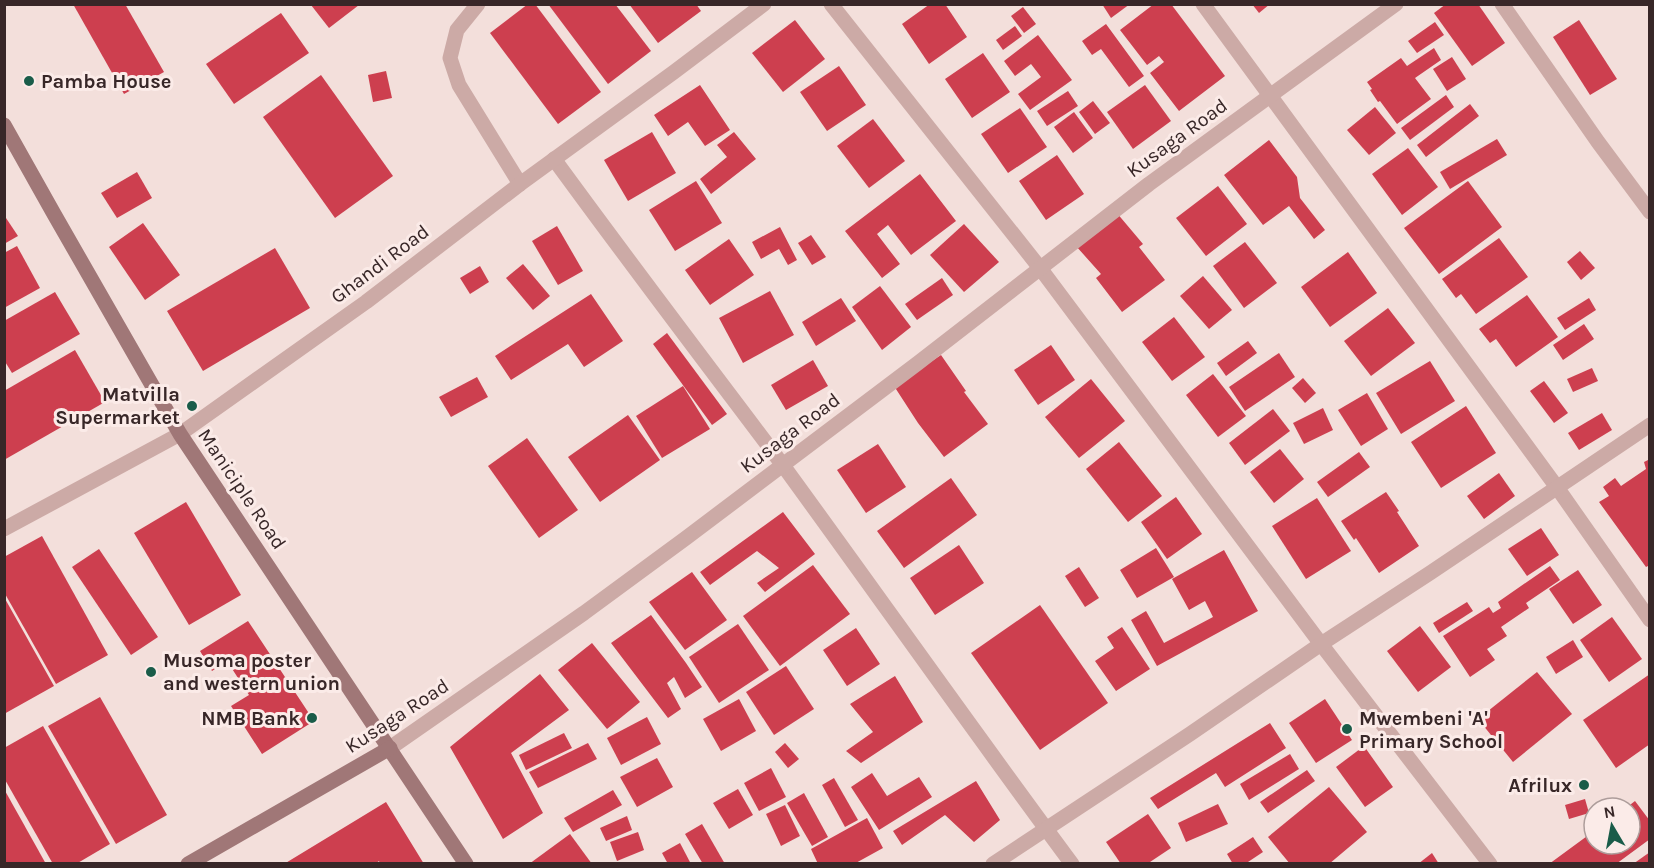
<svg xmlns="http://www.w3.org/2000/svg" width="1654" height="868" viewBox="0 0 1654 868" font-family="Karla,sans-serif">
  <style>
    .building { fill: #cd3f4f }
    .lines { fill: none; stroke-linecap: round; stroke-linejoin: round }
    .street { stroke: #ccaaa6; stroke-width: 15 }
    .secondary { stroke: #a07777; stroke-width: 15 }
    .poi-dot { fill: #1a5c49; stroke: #fbebe8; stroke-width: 2 }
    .labels { text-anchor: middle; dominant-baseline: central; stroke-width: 6; stroke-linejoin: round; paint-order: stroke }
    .poi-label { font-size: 20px; font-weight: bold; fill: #382728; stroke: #fbebe8; text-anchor: start }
    .street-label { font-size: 20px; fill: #382728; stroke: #fbebe8 }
  </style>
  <rect width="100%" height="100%" fill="#f3dfdb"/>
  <g class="building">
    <path d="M73 4H125L164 72 124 94Z"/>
    <path d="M528 4H535L601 92 558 124 490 33Z"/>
    <path d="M548 4H615L651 51 608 84Z"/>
    <path d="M629 4H696L701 11 658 43Z"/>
    <path d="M930 4H945L967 37 929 64 902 24Z"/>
    <path d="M1102 4H1130L1111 18Z"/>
    <path d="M1154 4H1171L1225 76 1179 111 1150 73 1164 62 1159 56 1147 65 1120 30Z"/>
    <path d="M1252 4H1270L1259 13Z"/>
    <path d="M1446 4H1478L1505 43 1472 66 1434 13Z"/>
    <path d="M311 5H359L329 28Z"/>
    <path d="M1023 7 1036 24 1024 33 1011 16Z"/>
    <path d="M281 13 309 53 234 104 206 64Z"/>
    <path d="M795 20 825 59 783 92 752 53Z"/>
    <path d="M1579 20 1617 79 1590 95 1553 37Z"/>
    <path d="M1435 22 1444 35 1417 53 1408 41Z"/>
    <path d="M1106 24 1144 76 1129 87 1101 49 1092 55 1082 41Z"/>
    <path d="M1015 26 1022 36 1003 50 996 40Z"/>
    <path d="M1038 35 1072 80 1030 110 1018 94 1041 77 1031 64 1015 76 1004 61Z"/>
    <path d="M1434 48 1441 60 1415 78 1431 99 1397 124 1380 101 1378 102 1370 90 1372 89 1367 82 1401 58 1407 66Z"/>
    <path d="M983 53 1010 92 972 118 945 79Z"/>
    <path d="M1452 57 1466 79 1447 91 1433 69Z"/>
    <path d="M839 66 866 105 827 131 800 92Z"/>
    <path d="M386 71 392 98 373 102 368 75Z"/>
    <path d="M321 75 393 176 335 218 263 117Z"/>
    <path d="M700 85 730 130 705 146 688 122 668 136 654 115Z"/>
    <path d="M1145 85 1171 121 1133 149 1107 112Z"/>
    <path d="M1068 91 1078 106 1047 126 1037 111Z"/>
    <path d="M1446 95 1454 107 1410 140 1401 128Z"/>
    <path d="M1093 101 1110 123 1095 134 1079 112Z"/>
    <path d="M1470 104 1479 116 1426 157 1417 145Z"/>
    <path d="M1375 107 1396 133 1369 155 1347 130Z"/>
    <path d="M1020 108 1047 147 1008 173 981 134Z"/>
    <path d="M1074 112 1093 138 1073 153 1054 127Z"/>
    <path d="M873 119 905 161 869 188 837 146Z"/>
    <path d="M652 132 676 173 628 201 604 160Z"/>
    <path d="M734 132 756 159 711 194 700 179 727 157 717 145Z"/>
    <path d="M1497 139 1507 155 1450 189 1440 172Z"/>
    <path d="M1269 140 1297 177 1300 198 1325 230 1314 239 1289 206 1263 225 1224 175Z"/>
    <path d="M1408 148 1438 187 1402 215 1372 174Z"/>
    <path d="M1057 155 1084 194 1046 220 1019 181Z"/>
    <path d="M137 172 152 198 117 218 101 193Z"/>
    <path d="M920 174 956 221 911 255 888 225 877 234 900 264 882 278 845 231Z"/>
    <path d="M696 181 722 223 675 251 649 210Z"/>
    <path d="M1468 181 1502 227 1439 274 1404 228Z"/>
    <path d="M1218 186 1247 224 1206 256 1176 218Z"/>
    <path d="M1116 212 1143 244 1139 247 1165 280 1122 312 1096 278 1101 274 1076 246Z"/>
    <path d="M4 215 18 236 4 244Z"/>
    <path d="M143 223 180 275 145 300 109 247Z"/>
    <path d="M964 224 999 262 964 292 930 255Z"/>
    <path d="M557 226 583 271 558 285 532 241Z"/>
    <path d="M780 227 797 260 788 265 779 249 761 259 752 242Z"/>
    <path d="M811 235 826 257 812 265 798 243Z"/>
    <path d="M1499 238 1528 277 1476 314 1461 294 1456 298 1442 279Z"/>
    <path d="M729 239 754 275 710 305 685 270Z"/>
    <path d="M1245 242 1277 283 1244 308 1213 266Z"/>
    <path d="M17 246 40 288 4 308V253Z"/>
    <path d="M275 248 310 308 203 371 167 311Z"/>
    <path d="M1580 251 1595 268 1581 280 1567 262Z"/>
    <path d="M1348 252 1377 293 1330 327 1301 287Z"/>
    <path d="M523 264 550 296 533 310 506 278Z"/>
    <path d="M480 266 489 282 470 294 460 278Z"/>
    <path d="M1203 276 1232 310 1209 329 1180 296Z"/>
    <path d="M942 278 953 295 917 320 905 304Z"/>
    <path d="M880 286 911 327 882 350 852 307Z"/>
    <path d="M770 291 794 335 743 363 719 318Z"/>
    <path d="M55 292 80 334 12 373 4 360V321Z"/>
    <path d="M591 294 623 341 584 367 568 344 511 380 495 356Z"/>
    <path d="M1527 295 1558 337 1516 367 1496 339 1490 343 1479 329Z"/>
    <path d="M841 298 856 321 816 346 802 322Z"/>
    <path d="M1589 298 1596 310 1565 330 1557 318Z"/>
    <path d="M1388 308 1415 343 1371 376 1344 341Z"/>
    <path d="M1174 317 1205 357 1172 381 1142 342Z"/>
    <path d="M1584 324 1594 339 1563 360 1553 345Z"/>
    <path d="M667 333 727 414 712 425 653 344Z"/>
    <path d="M1248 341 1257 353 1226 376 1217 363Z"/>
    <path d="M1051 345 1075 380 1038 405 1014 370Z"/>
    <path d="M75 350 105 402 4 460V391Z"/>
    <path d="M1279 353 1295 377 1245 411 1229 387Z"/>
    <path d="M941 355 966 391 964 392 988 424 944 457 918 423 894 386Z"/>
    <path d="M813 360 828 386 786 410 771 385Z"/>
    <path d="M1430 361 1455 401 1401 434 1376 393Z"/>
    <path d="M1592 368 1598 381 1573 392 1567 379Z"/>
    <path d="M1213 374 1246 416 1218 437 1186 395Z"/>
    <path d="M477 377 488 397 451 417 439 397Z"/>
    <path d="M1303 378 1316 393 1305 403 1292 388Z"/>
    <path d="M1091 379 1125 421 1079 458 1045 417Z"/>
    <path d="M1544 381 1568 413 1554 423 1530 391Z"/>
    <path d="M683 386 710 429 662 458 636 416Z"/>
    <path d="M1367 393 1388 429 1361 446 1338 410Z"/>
    <path d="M1466 406 1496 453 1441 488 1411 442Z"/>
    <path d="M1323 408 1333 430 1304 444 1293 423Z"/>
    <path d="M1273 409 1290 431 1245 465 1229 443Z"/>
    <path d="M1602 413 1612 430 1579 450 1568 433Z"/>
    <path d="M628 415 660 460 600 502 568 457Z"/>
    <path d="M527 438 578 510 539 538 488 466Z"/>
    <path d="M1119 442 1162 496 1128 522 1086 469Z"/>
    <path d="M878 444 906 487 866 513 837 470Z"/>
    <path d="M1280 449 1304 479 1274 503 1250 472Z"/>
    <path d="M1359 452 1370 467 1328 497 1317 482Z"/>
    <path d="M1650 459V565L1646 567 1599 502 1609 496 1603 487 1615 478 1621 486 1646 469 1644 462Z"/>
    <path d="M1499 473 1515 496 1484 519 1467 496Z"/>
    <path d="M951 478 977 515 904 568 877 531Z"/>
    <path d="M1386 492 1399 511 1397 512 1419 546 1379 573 1356 538 1354 540 1341 521Z"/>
    <path d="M1176 497 1202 534 1167 559 1141 522Z"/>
    <path d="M1317 498 1351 551 1306 579 1272 526Z"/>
    <path d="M186 502 241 595 189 625 134 533Z"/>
    <path d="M783 512 815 554 765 592 757 583 779 568 757 551 710 585 700 572Z"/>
    <path d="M1541 528 1559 555 1527 576 1508 549Z"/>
    <path d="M42 536 108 655 56 684 4 592V557Z"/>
    <path d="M959 545 984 583 935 615 910 578Z"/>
    <path d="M1156 548 1174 577 1137 598 1120 570Z"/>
    <path d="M99 549 158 637 131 655 72 567Z"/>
    <path d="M1224 550 1258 611 1157 666 1131 620 1146 611 1164 643 1213 617 1205 601 1189 610 1172 579Z"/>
    <path d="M813 565 850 614 780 666 743 616Z"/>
    <path d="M1550 566 1560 580 1526 603 1529 608 1501 627 1507 636 1487 649 1495 660 1470 677 1443 636 1489 607 1493 613 1501 608 1498 602Z"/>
    <path d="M1079 567 1099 598 1085 607 1065 576Z"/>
    <path d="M1578 570 1602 605 1573 624 1549 589Z"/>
    <path d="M692 572 727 620 685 650 649 602Z"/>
    <path d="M4 597 54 686 4 714Z"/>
    <path d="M1467 602 1473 611 1439 633 1433 623Z"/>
    <path d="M1040 605 1108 703 1040 750 971 653Z"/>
    <path d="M651 615 686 663 702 687 685 698 674 677 667 683 681 709 668 718 611 643Z"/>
    <path d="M1612 617 1642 659 1609 682 1580 640Z"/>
    <path d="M248 621 314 721 262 754 231 706 249 695 227 661 212 671 200 651Z"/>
    <path d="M738 624 769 670 719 703 689 657Z"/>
    <path d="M1420 626 1451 667 1418 692 1387 651Z"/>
    <path d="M1122 627 1150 669 1116 691 1095 661 1114 648 1107 637Z"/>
    <path d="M856 628 880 664 847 686 823 650Z"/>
    <path d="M1573 640 1583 657 1556 674 1546 657Z"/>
    <path d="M592 643 640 702 607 729 558 670Z"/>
    <path d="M786 666 814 709 774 735 746 692Z"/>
    <path d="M1537 672 1572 714 1513 762 1478 719Z"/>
    <path d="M540 674 569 710 511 753 543 813 503 839 450 747Z"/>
    <path d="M1650 674V744L1616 768 1583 720Z"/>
    <path d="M895 676 923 722 861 763 846 751 873 732 850 704Z"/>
    <path d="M100 697 167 815 116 844 48 726Z"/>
    <path d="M739 699 756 731 721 751 703 719Z"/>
    <path d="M1325 699 1352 740 1316 763 1289 723Z"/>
    <path d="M647 717 661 744 621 765 607 738Z"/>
    <path d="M1270 723 1286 748 1225 787 1216 773 1158 809 1150 798Z"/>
    <path d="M43 726 110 844 76 864H53L4 778V748Z"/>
    <path d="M564 733 572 748 526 770 519 755Z"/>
    <path d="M588 743 597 759 538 788 529 772Z"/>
    <path d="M785 743 799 759 788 768 775 752Z"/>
    <path d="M1364 746 1393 787 1365 807 1336 767Z"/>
    <path d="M1290 754 1299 769 1249 800 1240 784Z"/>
    <path d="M657 758 673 787 637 807 620 777Z"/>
    <path d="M771 768 786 797 759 811 744 783Z"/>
    <path d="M1307 770 1315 781 1268 813 1260 802Z"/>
    <path d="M872 773 887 796 919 777 932 797 879 830 851 787Z"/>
    <path d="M834 778 858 820 845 827 822 785Z"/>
    <path d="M976 781 1000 820 974 842 945 815 902 845 893 831Z"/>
    <path d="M1329 787 1367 832 1329 864H1290L1268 837Z"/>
    <path d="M4 789 46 864H4Z"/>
    <path d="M738 789 753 815 729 829 713 803Z"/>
    <path d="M613 790 622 805 573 832 564 818Z"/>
    <path d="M804 793 828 837 812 846 787 803Z"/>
    <path d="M1585 799 1589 813 1569 819 1565 805Z"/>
    <path d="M1635 801 1650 821V839L1616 864H1549L1594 831V844H1630V808H1626Z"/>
    <path d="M386 802 424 864H380L379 861 375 864H284Z"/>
    <path d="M1218 804 1228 824 1186 842 1178 823Z"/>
    <path d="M785 805 800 836 781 846 766 814Z"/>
    <path d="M1148 814 1171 848 1147 864H1121L1106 842Z"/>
    <path d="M627 816 632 830 606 841 600 828Z"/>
    <path d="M867 818 883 848 854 864H818L811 849Z"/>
    <path d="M702 824 725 864H703L685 834Z"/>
    <path d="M638 832 644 850 617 861 610 842Z"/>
    <path d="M570 834 592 864H529Z"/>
    <path d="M1253 837 1263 852 1245 864H1233L1227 854Z"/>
    <path d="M680 843 691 864H668L662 853Z"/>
    <path d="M1650 852V864H1633Z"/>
    <path d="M1432 853 1439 864H1418Z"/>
  </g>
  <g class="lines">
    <g class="street">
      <path d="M478 4 457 30 450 58 459 85 520 184"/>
      <path d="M831 4 1040 268 1321 644 1490 864"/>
      <path d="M1203 4 1556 486 1650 620"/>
      <path d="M1502 4 1598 142 1650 212"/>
      <path d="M554 159C629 262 706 363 782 464 879 597 974 732 1072 864"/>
      <path d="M4 529 180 434 366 302 520 184 674 72 764 4"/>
      <path d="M390 748 584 613 686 538 918 363 1149 184 1396 4"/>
      <path d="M993 864 1190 734 1321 644 1430 573 1650 425"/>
    </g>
    <g class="secondary">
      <path d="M4 125 54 214 180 434 466 864"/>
      <path d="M188 864 390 748"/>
    </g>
  </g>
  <g class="poi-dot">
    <circle cx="29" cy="81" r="6"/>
    <circle cx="192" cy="406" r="6"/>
    <circle cx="151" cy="672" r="6"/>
    <circle cx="312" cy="718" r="6"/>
    <circle cx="1347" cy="729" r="6"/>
    <circle cx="1584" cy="785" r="6"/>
  </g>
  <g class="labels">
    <g class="poi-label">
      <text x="41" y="81">Pamba House</text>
      <text x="180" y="394" text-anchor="end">Matvilla<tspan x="180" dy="23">Supermarket</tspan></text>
      <text x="163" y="660">Musoma poster<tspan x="163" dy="23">and western union</tspan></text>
      <text x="300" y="718" text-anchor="end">NMB Bank</text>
      <text x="1359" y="718">Mwembeni 'A'<tspan x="1359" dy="23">Primary School</tspan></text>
      <text x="1572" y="785" text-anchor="end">Afrilux</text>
    </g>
    <g class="street-label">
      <text transform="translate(1177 138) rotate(-36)">Kusaga Road</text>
      <text transform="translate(380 264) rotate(-37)">Ghandi Road</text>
      <text transform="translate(790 433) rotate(-37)">Kusaga Road</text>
      <text transform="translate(242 489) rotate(56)">Maniciple Road</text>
      <text transform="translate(397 716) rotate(-33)">Kusaga Road</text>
    </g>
  </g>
  <rect width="1654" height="868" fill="none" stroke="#382728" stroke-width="12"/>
  <g transform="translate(1612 826) rotate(350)"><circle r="28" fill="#fbebe8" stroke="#ad9d9b" stroke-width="1.5"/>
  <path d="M0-4.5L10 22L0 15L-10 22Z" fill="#1a5c49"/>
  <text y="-9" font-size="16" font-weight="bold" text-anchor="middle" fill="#382728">N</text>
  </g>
</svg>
